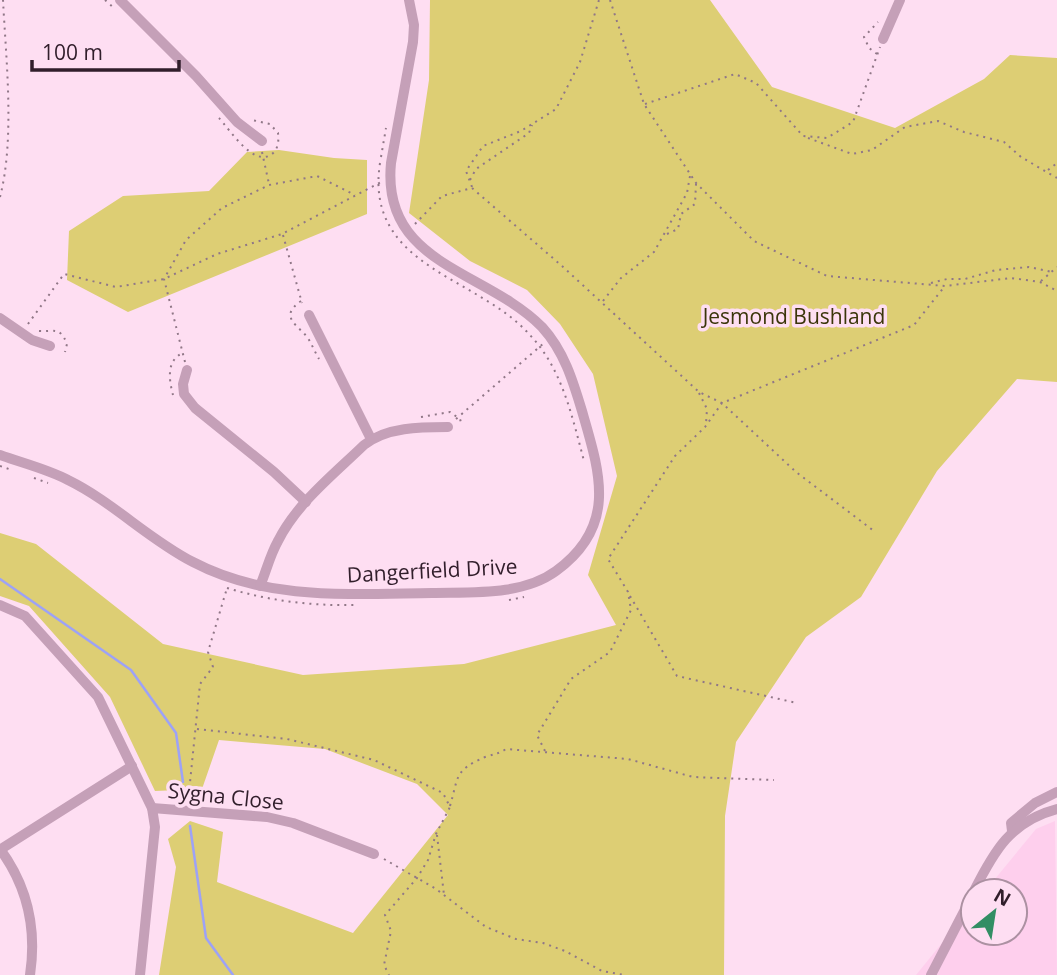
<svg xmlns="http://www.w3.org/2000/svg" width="1057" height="975" viewBox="0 0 1057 975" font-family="'Open Sans',sans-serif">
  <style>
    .built { fill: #fecfed }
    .green { fill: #ddce74 }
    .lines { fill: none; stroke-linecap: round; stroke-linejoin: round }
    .stream { stroke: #9da2f6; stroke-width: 2.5 }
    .path { stroke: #907787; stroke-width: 2; stroke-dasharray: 2 5; stroke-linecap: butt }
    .minor { stroke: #c5a0b8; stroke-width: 10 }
    .labels { text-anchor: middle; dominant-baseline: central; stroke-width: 7; stroke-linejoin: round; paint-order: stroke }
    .park-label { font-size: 21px; fill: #3b350a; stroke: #fedef2 }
    .street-label { font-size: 21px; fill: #311e2b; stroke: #fedef2 }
  </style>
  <rect width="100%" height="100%" fill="#fedef2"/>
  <path class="built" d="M1055 821 1057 975H916L973 905V933H1015V891H985L1036 829Z"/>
  <g class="green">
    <path d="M430 0H710L772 87 895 128 984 79 1010 55 1057 58V382L1017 379 937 471 861 597 806 637 736 742 725 816 724 975H159L176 867 168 839 190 821 223 832 217 882 353 933 448 815 417 784 325 749 219 740 202 789 155 791 110 697 29 606 0 596V533L36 544 163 644 303 675 464 664 616 625 588 575 617 476 593 374 560 324 527 290 470 261 409 213 429 80Z"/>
    <path d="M279 150 334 158 367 160V214L128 312 67 280 69 231 123 196 209 191 247 152Z"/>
  </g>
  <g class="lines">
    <g class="stream">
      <path d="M0 579 131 670 176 733 183 782"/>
      <path d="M190 826 206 938 233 975"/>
    </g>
    <g class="path">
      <path d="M105 0 114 8"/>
      <path d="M610 0 644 104 696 183 754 241 827 276 945 286 1011 278 1040 282 1057 291"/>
      <path d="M877 54 869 48 864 37 878 22"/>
      <path d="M645 104 735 74 756 83 803 136 827 138 853 122 880 47"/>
      <path d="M219 118C230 130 254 168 272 154 278 149 279 142 278 133L270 124 252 120"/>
      <path d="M808 138 852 154 872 150 905 127 938 121 964 132 1004 142 1021 157 1057 178"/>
      <path d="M262 152 269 184"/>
      <path d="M381 157 386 128"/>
      <path d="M380 163C364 267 477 276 529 334 562 368 572 416 584 461"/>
      <path d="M1048 170 1057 163"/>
      <path d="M470 180 476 169 529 133 532 125"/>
      <path d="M472 187 466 171 483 146 521 131 556 109 580 62 599 0"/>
      <path d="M0 197C15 139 6 60 3 0"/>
      <path d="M415 224 442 196 472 188 562 266 699 392 722 403 796 472 874 531"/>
      <path d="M667 234 678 229 681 214 695 204 696 184"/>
      <path d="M283 235 302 303"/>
      <path d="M1041 281 1057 267"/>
      <path d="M931 283 947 279H965L996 270 1029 267 1052 272"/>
      <path d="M301 301C278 317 298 325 308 338 312 345 315 352 319 359"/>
      <path d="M603 301 621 278 654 252 687 193 690 176"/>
      <path d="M28 324 64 274 116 287 164 279 217 254 282 234 383 181"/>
      <path d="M39 331C54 332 60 326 67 344L65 352"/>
      <path d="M185 362 164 279 186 240 222 208 269 185 317 176 355 195"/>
      <path d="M699 393 707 409 706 424"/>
      <path d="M173 395C169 380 166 360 183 353"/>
      <path d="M421 417 450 412 460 419 462 426"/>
      <path d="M456 419 544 343"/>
      <path d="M0 466 9 469"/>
      <path d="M34 478 48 483"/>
      <path d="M227 588C270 601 312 606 356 605"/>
      <path d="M630 596 677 676 797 703"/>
      <path d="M509 600 524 597"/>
      <path d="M197 729 287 739 374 760 443 793 450 807 436 834 428 860 417 878 385 915 391 931 384 965 389 975"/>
      <path d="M545 751 537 735 571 679 610 652 631 610 628 592 608 559 675 456 705 427 722 403 914 325 945 286"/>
      <path d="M188 802 200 684 213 667 208 652 227 588"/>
      <path d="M450 806C459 775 454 771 485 757 493 754 499 754 506 749L628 759 693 777 774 780"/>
      <path d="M437 835 444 895"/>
      <path d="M384 859 436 889 486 927 516 939 543 943 565 951 602 971 624 975"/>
    </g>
    <g class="minor">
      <path d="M120 0 196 76 237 122 262 141"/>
      <path d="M883 39 900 0"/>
      <path d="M309 315 371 439"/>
      <path d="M0 318 32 340 50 346"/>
      <path d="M187 370 183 384 184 394 195 408 274 472 306 502"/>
      <path d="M0 455C22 463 47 469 68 480 113 502 148 539 193 562 267 601 350 594 432 593 471 592 522 596 556 571 618 526 600 473 582 411 573 381 564 351 542 327 486 270 381 265 391 163L413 42 414 25 409 0"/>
      <path d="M260 586C266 572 270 555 278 541 297 503 334 474 364 445 386 427 421 427 448 427"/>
      <path d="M0 605 25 616 98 697 152 808 155 827 140 975"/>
      <path d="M152 808 267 817 293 823 374 854"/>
      <path d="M1012 831 1011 823 1035 803 1057 792"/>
      <path d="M0 849C28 887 37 928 30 975"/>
      <path d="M1 849 132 766"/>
      <path d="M974 891C994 851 1011 821 1057 809"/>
      <path d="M931 975 973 894"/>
    </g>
  </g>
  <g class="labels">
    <g class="park-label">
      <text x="794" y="316">Jesmond Bushland</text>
    </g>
    <g class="street-label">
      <text transform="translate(432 570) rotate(-3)">Dangerfield Drive</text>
      <text transform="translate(226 796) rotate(6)">Sygna Close</text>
    </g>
  </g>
  <g transform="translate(994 912) rotate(30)"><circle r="33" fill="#fedef2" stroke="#ac91a2" stroke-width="2"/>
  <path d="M0-5L12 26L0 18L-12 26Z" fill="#328e64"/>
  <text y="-10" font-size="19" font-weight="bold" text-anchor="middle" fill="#311e2b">N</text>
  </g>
  <path d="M32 60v10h147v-10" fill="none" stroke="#311e2b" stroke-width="3.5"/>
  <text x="42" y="60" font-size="21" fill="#311e2b" stroke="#fedef2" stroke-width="5" paint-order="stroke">100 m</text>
</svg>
